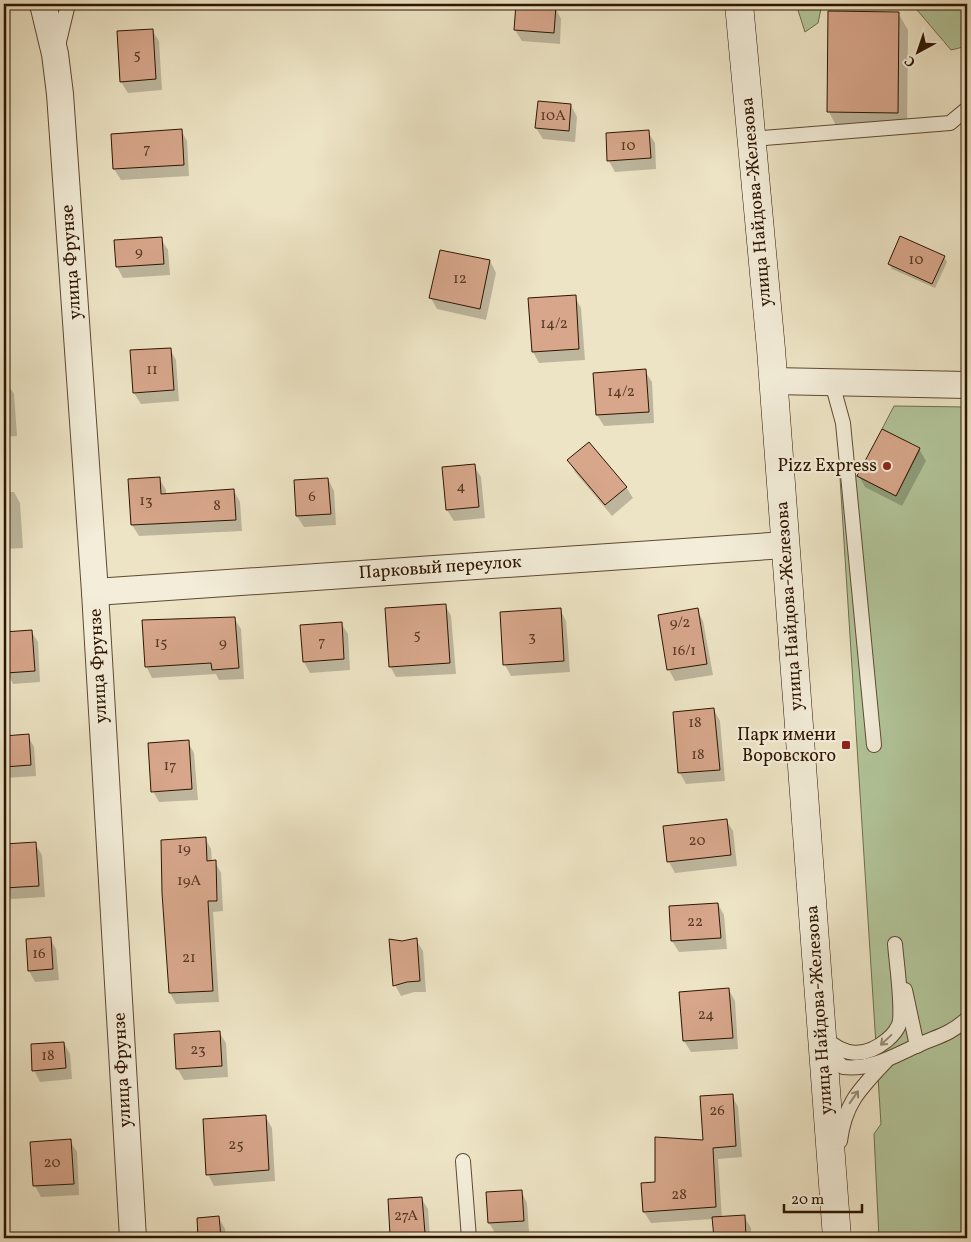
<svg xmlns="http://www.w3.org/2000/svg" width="971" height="1242" viewBox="0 0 971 1242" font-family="Vollkorn,serif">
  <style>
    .green { fill: #b2c59a; stroke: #706d4d }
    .shadow { fill: #0003 }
    .building { fill: #d7a68b; stroke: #2e1500 }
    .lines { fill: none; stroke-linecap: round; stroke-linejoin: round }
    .service-casing { stroke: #5e4931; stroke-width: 16 }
    .minor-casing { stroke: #5e4931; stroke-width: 28 }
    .secondary-casing { stroke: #2e1500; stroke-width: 29 }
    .service { stroke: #f3edd9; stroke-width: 14 }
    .minor { stroke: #f3edd9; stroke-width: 26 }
    .secondary { stroke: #f3edd9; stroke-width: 28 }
    .oneway { stroke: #9a8c77 }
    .poi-dot { fill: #8f2418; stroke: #f3edd9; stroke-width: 2 }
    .labels { text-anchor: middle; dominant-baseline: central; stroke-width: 4.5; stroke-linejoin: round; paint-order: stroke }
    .number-label { font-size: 15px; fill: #583923 }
    .street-label { font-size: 18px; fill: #2e1500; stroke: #f3edd9 }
    .poi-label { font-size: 18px; fill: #2e1500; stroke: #f3edd9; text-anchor: end }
  </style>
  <rect width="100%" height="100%" fill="#ede4c5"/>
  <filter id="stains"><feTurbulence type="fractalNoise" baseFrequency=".004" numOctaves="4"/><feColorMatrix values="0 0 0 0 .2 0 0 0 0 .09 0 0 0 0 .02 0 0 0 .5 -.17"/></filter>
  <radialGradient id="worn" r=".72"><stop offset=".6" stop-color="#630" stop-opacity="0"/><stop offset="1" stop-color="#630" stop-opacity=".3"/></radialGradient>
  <g class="green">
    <path d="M796 4H822L818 23 805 32Z"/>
    <path d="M912 4H967V46L951 50Z"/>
    <path d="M894 406 967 407V1238H879L874 1134 881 1124 840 478 857 476 896 496 920 449 882 429Z"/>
  </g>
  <g class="shadow">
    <path d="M555 7 561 19 560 44 522 41 515 30Z"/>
    <path d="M829 13H898L908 30 907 130 838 129 829 112Z"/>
    <path d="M152 30 159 41 162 90 128 93 121 82Z"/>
    <path d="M571 105 577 117 575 142 543 139 536 128Z"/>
    <path d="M181 130 187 141 189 176 121 180 114 169Z"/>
    <path d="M648 132 655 143 656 169 615 172 609 161Z"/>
    <path d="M967 220V238L963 232Z"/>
    <path d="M161 239 168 250 170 275 123 278 117 267Z"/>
    <path d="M944 257 947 262 935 288 892 269 889 264Z"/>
    <path d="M490 261 496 273 486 320 437 309 431 298Z"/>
    <path d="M575 297 581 308 585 360 539 363 533 352 530 300Z"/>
    <path d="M170 349 176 360 179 401 141 404 134 393Z"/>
    <path d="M645 371 652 382 654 423 604 426 597 415Z"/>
    <path d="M4 383H7L14 394 17 436 4 437Z"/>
    <path d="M919 449 926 461 902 506 865 487 859 476Z"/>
    <path d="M569 461 626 487 633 498 612 516 575 472Z"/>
    <path d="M474 466 481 477 485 518 454 521 447 510 444 468Z"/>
    <path d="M159 478 166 490V495L234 491 240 502 242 531 139 536 132 525 129 480Z"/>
    <path d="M328 479 334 491 336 525 304 527 297 516 295 481Z"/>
    <path d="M4 492H14L20 503 23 548 4 549Z"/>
    <path d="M445 605 451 616 456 674 396 677 390 666Z"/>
    <path d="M560 609 566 621 570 672 511 676 505 665Z"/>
    <path d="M697 610 703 621 713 675 675 681 669 670Z"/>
    <path d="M234 618 241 629 244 679 219 680 216 674 152 678 146 666Z"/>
    <path d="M341 623 348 634 350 670 310 673 304 662Z"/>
    <path d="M31 631 38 642 40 682 13 684 7 672Z"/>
    <path d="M967 640V691L965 648Z"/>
    <path d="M714 710 720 721 725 781 686 784 680 773Z"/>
    <path d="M28 736 34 747 36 776 5 778 4 737Z"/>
    <path d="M188 742 194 753 198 800 159 802 153 791Z"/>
    <path d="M726 820 733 831 737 866 675 873 669 862 665 827Z"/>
    <path d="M205 838 211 849 212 862H215L221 873 223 911 213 912 219 1002 176 1004 170 993Z"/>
    <path d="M35 844 42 855 45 897 11 899 5 887 4 846Z"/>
    <path d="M718 904 724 915 727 949 679 952 672 941 670 907Z"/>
    <path d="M50 938 56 949 59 980 35 982 29 971Z"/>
    <path d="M416 940 423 951 426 992H414L401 996 395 985 402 942Z"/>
    <path d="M729 990 735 1001 738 1049 691 1052 684 1041Z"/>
    <path d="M219 1032 226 1043 228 1077 184 1080 177 1068Z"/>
    <path d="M64 1043 70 1054 72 1079 40 1082 34 1070Z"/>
    <path d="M732 1096 738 1107 742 1157 718 1159 722 1218 744 1216 751 1228V1238H715L713 1219 651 1223 644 1212 656 1183 704 1141Z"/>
    <path d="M265 1116 272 1128 275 1181 214 1186 208 1174Z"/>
    <path d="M70 1141 77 1152 79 1195 41 1197 35 1186 32 1143Z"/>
    <path d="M521 1191 527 1203 529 1232 496 1234 489 1223Z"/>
    <path d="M421 1198 428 1209 430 1238H393L391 1234Z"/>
    <path d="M219 1218 225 1229 226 1238H199L198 1219Z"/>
  </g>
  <g class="building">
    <path d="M516 4 556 6 554 33 514 30Z"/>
    <path d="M828 11 899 12 898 113 827 112Z"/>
    <path d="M153 29 156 79 120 82 117 31Z"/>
    <path d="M538 101 571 104 569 131 535 128Z"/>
    <path d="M182 129 184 165 113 169 111 134Z"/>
    <path d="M649 130 651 158 607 161 606 133Z"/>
    <path d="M900 236 945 256 932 284 888 264Z"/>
    <path d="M162 237 164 264 116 267 114 240Z"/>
    <path d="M440 250 490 260 480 309 429 298Z"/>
    <path d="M576 295 579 349 532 352 528 298Z"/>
    <path d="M171 348 174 390 133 393 130 350Z"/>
    <path d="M646 369 649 412 596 415 593 373Z"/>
    <path d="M882 429 920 448 896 496 857 476Z"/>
    <path d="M589 442 627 487 605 505 567 460Z"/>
    <path d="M475 464 479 507 446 510 442 467Z"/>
    <path d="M160 477 161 494 234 489 236 520 131 525 128 479Z"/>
    <path d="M328 478 331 514 296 516 294 480Z"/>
    <path d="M446 604 450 663 389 667 385 608Z"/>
    <path d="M561 608 564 661 503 665 500 612Z"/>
    <path d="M698 608 707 664 667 670 658 615Z"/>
    <path d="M235 617 239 668 212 670 211 663 145 667 142 620Z"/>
    <path d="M342 622 344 659 303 662 300 625Z"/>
    <path d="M32 630 35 671 6 673 4 632Z"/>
    <path d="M714 708 720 770 678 773 673 712Z"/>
    <path d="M29 734 31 765 4 767V736Z"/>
    <path d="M189 740 192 789 151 792 148 743Z"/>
    <path d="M727 819 731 855 667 862 663 826Z"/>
    <path d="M206 837 207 861 216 860 217 901H208L213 991 169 993 162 893 161 840Z"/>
    <path d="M36 842 39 886 4 888V844Z"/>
    <path d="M718 903 721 938 671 941 669 906Z"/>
    <path d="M51 937 53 969 28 971 26 939Z"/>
    <path d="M417 938 420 981 407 982 393 986 389 939 402 941Z"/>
    <path d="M729 988 733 1038 683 1041 679 992Z"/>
    <path d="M220 1031 222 1066 176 1069 174 1034Z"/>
    <path d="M64 1042 66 1068 32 1071 31 1044Z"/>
    <path d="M733 1094 736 1146 713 1148 716 1207 643 1212 641 1183 655 1182V1137L703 1140 700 1096Z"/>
    <path d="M266 1115 269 1170 206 1175 203 1119Z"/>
    <path d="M71 1139 74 1184 33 1186 30 1142Z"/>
    <path d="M522 1190 524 1221 488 1223 486 1192Z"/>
    <path d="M422 1197 425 1233 390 1235 388 1199Z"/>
    <path d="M745 1215 746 1238H714L712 1217Z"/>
    <path d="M219 1216 221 1238H198L197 1218Z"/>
  </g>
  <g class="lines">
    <defs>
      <g id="service">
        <path d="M58 46 68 4"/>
        <path d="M751 139 950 123 967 109"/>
        <path d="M832 383 843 423 874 745"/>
        <path d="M905 990 917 1046"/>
        <path d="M824 1037C844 1057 865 1058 887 1040 892 1036 899 1028 900 1021 902 1000 897 967 895 944"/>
        <path d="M825 1050 843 1067C871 1070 892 1057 916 1046 938 1036 949 1035 967 1019"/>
        <path d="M840 1141C845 1102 861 1088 887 1060"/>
        <path d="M463 1161 469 1238"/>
      </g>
      <g id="minor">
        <path d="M43 4 55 54 60 94 95 592 133 1238"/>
        <path d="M773 381 967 385"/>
        <path d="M95 592 785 545"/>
      </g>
      <path id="secondary" d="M739 4 771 349 837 1238"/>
    </defs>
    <use href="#service" class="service-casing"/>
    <use href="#minor" class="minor-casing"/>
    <use href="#secondary" class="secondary-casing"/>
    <use href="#service" class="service"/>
    <use href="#minor" class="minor"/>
    <use href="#secondary" class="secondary"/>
  </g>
  <defs><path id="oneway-shaft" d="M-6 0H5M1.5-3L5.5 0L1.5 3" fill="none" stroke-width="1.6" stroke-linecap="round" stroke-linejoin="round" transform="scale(1.25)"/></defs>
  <g class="oneway">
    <use href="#oneway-shaft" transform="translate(886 1040) rotate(137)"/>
    <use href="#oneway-shaft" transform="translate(854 1097) rotate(-55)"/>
  </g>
  <g class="poi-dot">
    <circle cx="887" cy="466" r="5"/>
    <rect x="841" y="740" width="10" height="10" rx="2.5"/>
  </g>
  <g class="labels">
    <g class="number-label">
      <text x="137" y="55">5</text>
      <text x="553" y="116">10А</text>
      <text x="628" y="146">10</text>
      <text x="147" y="149">7</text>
      <text x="139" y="252">9</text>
      <text x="916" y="260">10</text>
      <text x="460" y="279">12</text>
      <text x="554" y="324">14/2</text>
      <text x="152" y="370">11</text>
      <text x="621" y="392">14/2</text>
      <text x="461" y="487">4</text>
      <text x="312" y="497">6</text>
      <text x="146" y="501">13</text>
      <text x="217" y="506">8</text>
      <text x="680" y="623">9/2</text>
      <text x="417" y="635">5</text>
      <text x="532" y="637">3</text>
      <text x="322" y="642">7</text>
      <text x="161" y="643">15</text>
      <text x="223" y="643">9</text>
      <text x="684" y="651">16/1</text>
      <text x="695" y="723">18</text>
      <text x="698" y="755">18</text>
      <text x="170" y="766">17</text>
      <text x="697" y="841">20</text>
      <text x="184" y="849">19</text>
      <text x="189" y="881">19А</text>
      <text x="695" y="922">22</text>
      <text x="39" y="954">16</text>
      <text x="189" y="958">21</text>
      <text x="706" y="1015">24</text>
      <text x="198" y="1050">23</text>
      <text x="48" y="1056">18</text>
      <text x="717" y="1111">26</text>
      <text x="236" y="1145">25</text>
      <text x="52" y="1163">20</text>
      <text x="679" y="1195">28</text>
      <text x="406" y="1216">27А</text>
    </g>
    <g class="street-label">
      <text transform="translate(757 202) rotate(-95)">улица Найдова-Железова</text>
      <text transform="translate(72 262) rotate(-94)">улица Фрунзе</text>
      <text transform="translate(440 568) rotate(-4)">Парковый переулок</text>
      <text transform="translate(790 606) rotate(-94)">улица Найдова-Железова</text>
      <text transform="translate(99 666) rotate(-93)">улица Фрунзе</text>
      <text transform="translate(820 1010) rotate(-94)">улица Найдова-Железова</text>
      <text transform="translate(123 1070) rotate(-93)">улица Фрунзе</text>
    </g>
    <g class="poi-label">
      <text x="877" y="466">Pizz Express</text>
      <text x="836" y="735">Парк имени<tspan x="836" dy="21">Воровского</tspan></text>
    </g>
  </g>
  <rect width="971" height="1242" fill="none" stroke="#ede4c5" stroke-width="20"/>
  <rect x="5" y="5" width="961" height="1232" fill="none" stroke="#2e1500" stroke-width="2.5"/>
  <rect x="10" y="10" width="951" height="1222" fill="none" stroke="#2e1500"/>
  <g transform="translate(918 52) rotate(220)" stroke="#f3edd9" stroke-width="4" paint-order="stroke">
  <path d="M0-4L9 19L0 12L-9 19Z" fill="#2e1500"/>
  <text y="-8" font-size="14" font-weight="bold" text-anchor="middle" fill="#2e1500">С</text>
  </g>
  <path d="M784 1204v8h78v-8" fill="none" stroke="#2e1500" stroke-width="2.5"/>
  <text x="791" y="1204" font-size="15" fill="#2e1500" stroke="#f3edd9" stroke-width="4" paint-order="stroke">20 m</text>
  <rect width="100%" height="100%" filter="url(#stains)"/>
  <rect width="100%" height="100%" fill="url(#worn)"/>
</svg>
